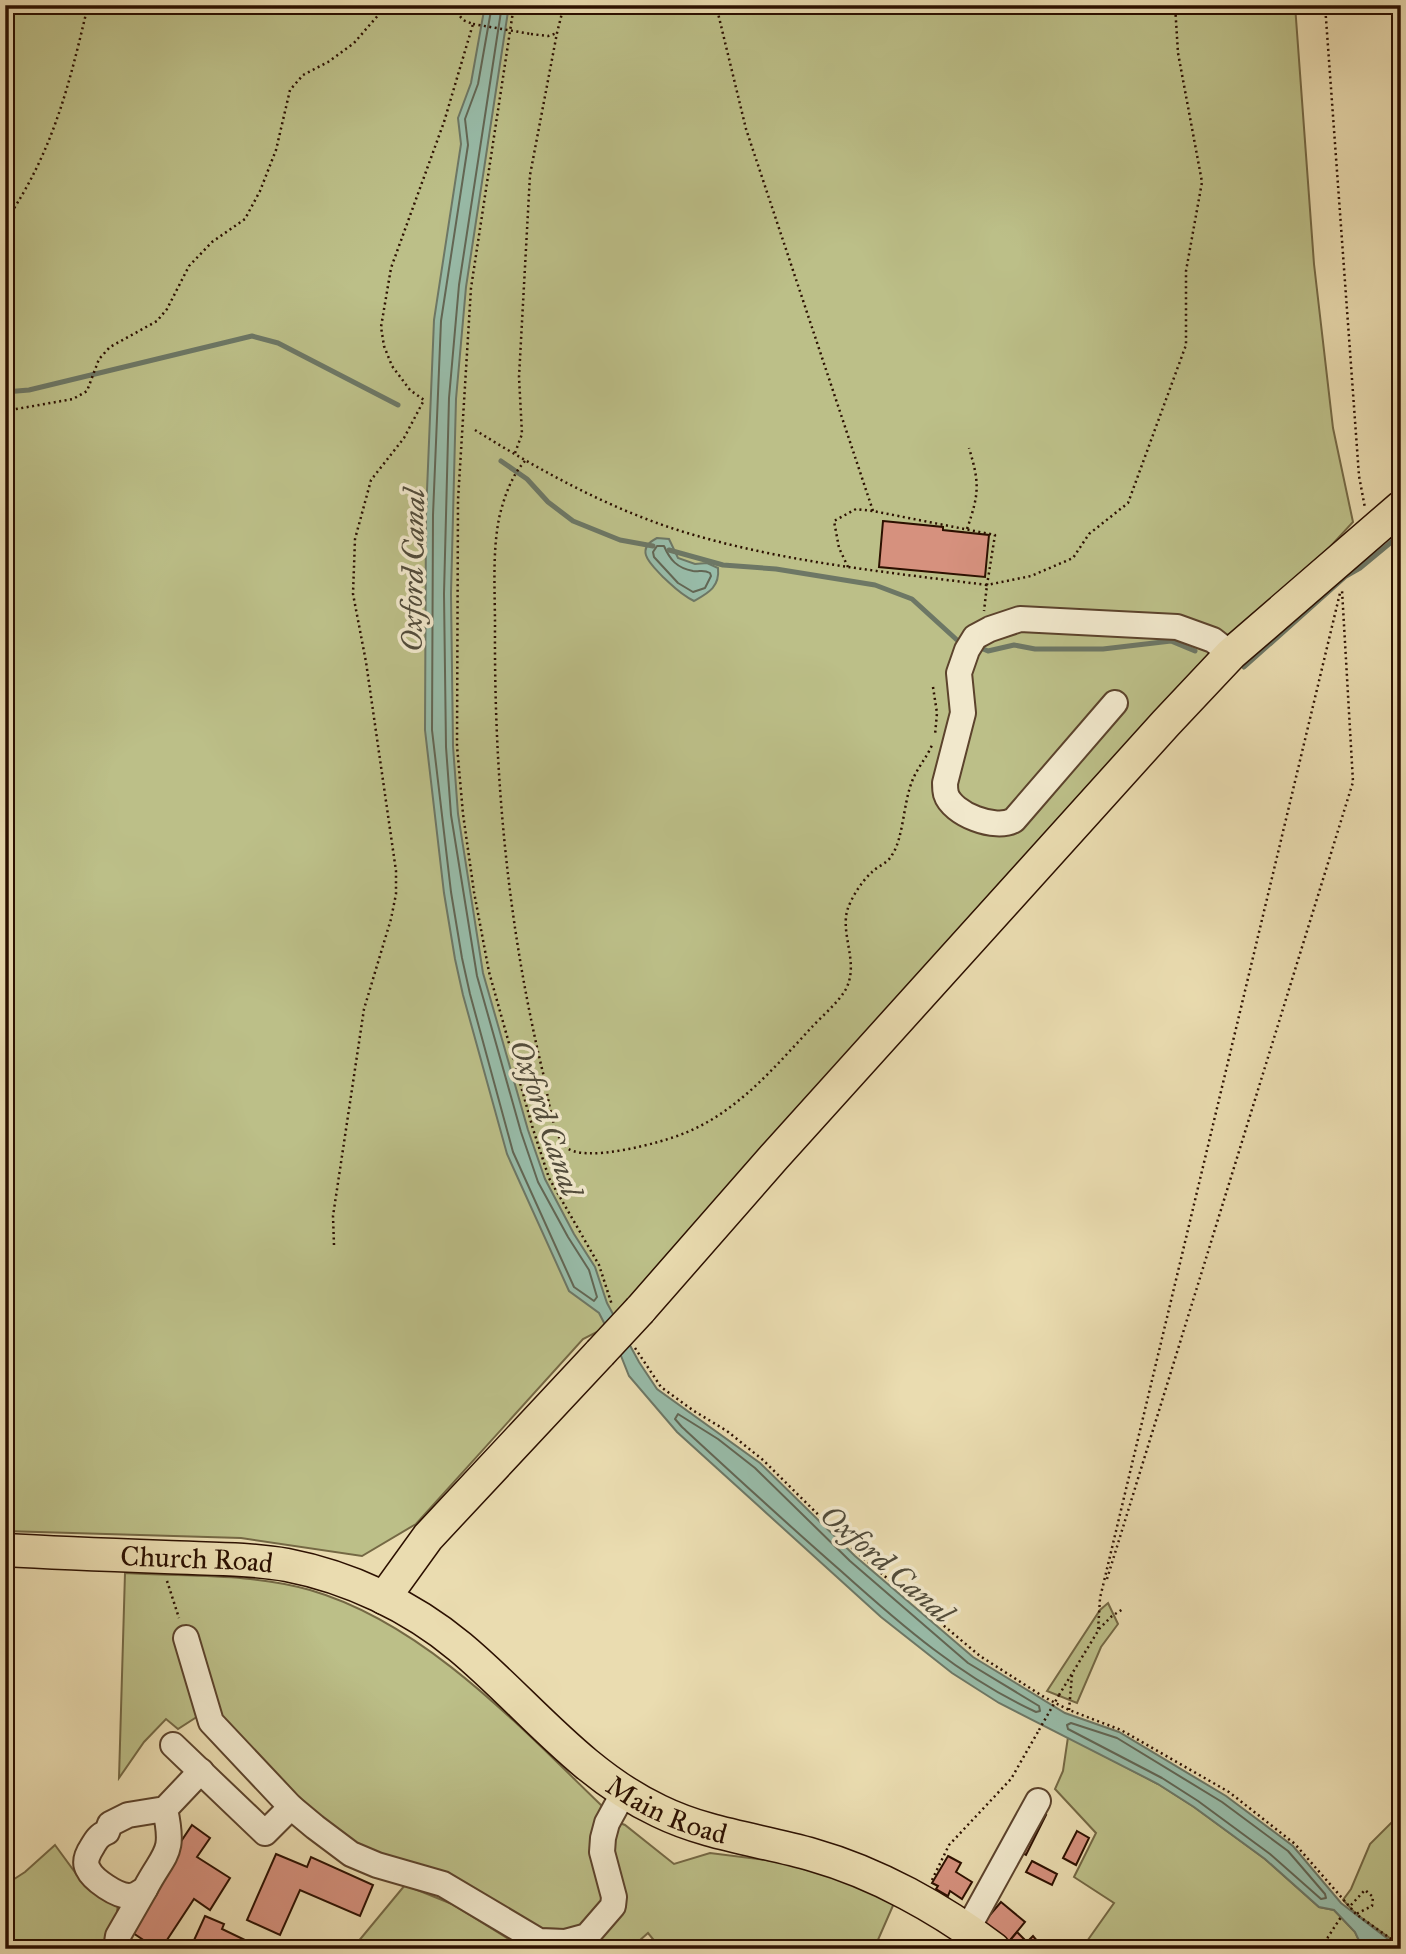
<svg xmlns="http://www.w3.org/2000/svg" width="1406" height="1954" viewBox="0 0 1406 1954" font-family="'IM FELL Great Primer',serif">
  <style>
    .green { fill: #bcbf88; stroke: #746844; stroke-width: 2 }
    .water { fill: #98bca9; stroke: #6d7765; stroke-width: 2 }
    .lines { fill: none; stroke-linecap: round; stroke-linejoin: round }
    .shore { stroke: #626654; stroke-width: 2 }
    .stream { stroke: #6d7765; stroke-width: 5 }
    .building { fill: #d6917e; stroke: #2c1000; stroke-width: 2 }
    .minor-casing { stroke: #5c432c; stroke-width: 28 }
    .major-casing { stroke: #2c1000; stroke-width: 35 }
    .path { stroke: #2c1000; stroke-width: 2.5; stroke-dasharray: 2 3.5; stroke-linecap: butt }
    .minor { stroke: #f1e8cc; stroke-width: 24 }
    .major { stroke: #eadcb0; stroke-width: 32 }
    .major-bridge-casing { stroke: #2c1000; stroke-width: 35; stroke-linecap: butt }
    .path-bridge { stroke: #2c1000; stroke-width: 2.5; stroke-dasharray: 2 3.5; stroke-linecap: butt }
    .major-bridge { stroke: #eadcb0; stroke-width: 32 }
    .labels { text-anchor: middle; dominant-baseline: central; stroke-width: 7; stroke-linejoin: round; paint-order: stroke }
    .street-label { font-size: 28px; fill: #2c1000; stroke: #f1e8cc }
    .water-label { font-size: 30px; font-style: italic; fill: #524c3b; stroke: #f1e8cc }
  </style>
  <rect width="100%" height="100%" fill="#eadcb0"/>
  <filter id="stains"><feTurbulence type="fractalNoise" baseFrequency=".00286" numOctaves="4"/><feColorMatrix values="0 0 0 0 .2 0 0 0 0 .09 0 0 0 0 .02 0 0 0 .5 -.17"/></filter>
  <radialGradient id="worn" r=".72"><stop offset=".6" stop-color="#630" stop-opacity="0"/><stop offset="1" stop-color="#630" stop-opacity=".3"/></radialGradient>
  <g class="green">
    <path d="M5 5H1295L1314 264 1333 428 1353 522 1231 654 640 1310 583 1339 416 1524 362 1556 241 1538 5 1531Z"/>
    <path d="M125 1573C186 1577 251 1573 310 1590 424 1623 518 1725 602 1806L596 1832 604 1900 583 1930 537 1928 378 1858 317 1821 206 1711 178 1729 166 1719 144 1742 119 1778Z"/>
    <path d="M1108 1603 1118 1624 1101 1647 1077 1703 1047 1691 1100 1610Z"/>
    <path d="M1068 1737 1158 1784 1194 1807 1265 1859 1319 1907 1334 1910 1355 1932 1363 1949H1112L1085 1944 1114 1903 1074 1877 1096 1833 1055 1789 1063 1771Z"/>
    <path d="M1397 1817 1401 1818V1946L1356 1914 1343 1900 1351 1889 1370 1844Z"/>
    <path d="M617 1822 625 1825 674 1864 710 1853 783 1862 807 1867 895 1901 874 1949H661L648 1933 630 1949H599L597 1944 622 1904 611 1869Z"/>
    <path d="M55 1845 77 1875 118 1901 115 1940 101 1949H5V1885L25 1872Z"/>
    <path d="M405 1885 452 1904 525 1949H352Z"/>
  </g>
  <g class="water">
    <path d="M485 5H509L466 287 456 399 451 594 453 746 458 814 483 973 528 1130 545 1179 574 1234 595 1267 607 1303 639 1362 657 1389 760 1463 855 1556 973 1657 1065 1713 1119 1732 1226 1796 1293 1846 1341 1903 1401 1949H1363L1355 1932 1334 1910 1319 1907 1265 1859 1194 1807 1158 1784 999 1703 952 1673 881 1617 677 1432 629 1376 621 1356 599 1313 569 1291 507 1154 463 995 455 959 444 893 425 730 426 515 434 320 461 144 458 118 471 83Z"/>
    <path d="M657 538 669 539 678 558 695 564 707 563 718 568C720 587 708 593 694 601 680 594 674 587 663 577 652 565 633 550 657 538Z"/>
  </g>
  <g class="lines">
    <g class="shore">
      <path d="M492 5 478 84 465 119 468 145 441 321 433 515 432 730 451 892 462 958 470 994 513 1152 574 1287 594 1301 597 1297 589 1270 568 1237 538 1182 521 1132 477 976 451 815 446 747 444 594 449 398 459 285 502 5"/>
      <path d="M657 546H664C670 560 677 568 693 571 700 572 703 569 710 573L711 576 705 588 693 592 678 583 654 557 653 552Z"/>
      <path d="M678 1414 718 1439 755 1468 850 1561 968 1663 1039 1706 1040 1711 1036 1712C962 1678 901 1625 841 1571 787 1524 734 1475 682 1427L675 1419Z"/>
      <path d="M1071 1723 1117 1738 1222 1802 1288 1851 1325 1894 1326 1898 1321 1899 1270 1854 1198 1801 1162 1778 1068 1729 1067 1725Z"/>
    </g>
    <g class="stream">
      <path d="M5 392 29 390 252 336 278 343 398 405"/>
      <path d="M501 461 527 479 548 502 573 521 620 540 653 546"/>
      <path d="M669 550 723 565 776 569 875 585 912 599 957 640 963 642"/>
      <path d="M976 646 988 651 1014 645 1035 649H1103L1171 641 1195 651"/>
      <path d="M1244 667 1346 576 1360 568 1401 534"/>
    </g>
  </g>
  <g class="building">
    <path d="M883 521 943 527V530L989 535 985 577 879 567Z"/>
    <path d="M1035 1809 1046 1815 1026 1855 1015 1849Z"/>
    <path d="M192 1825 210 1838 197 1857 230 1878 210 1910 194 1899 161 1949H157L124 1927Z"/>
    <path d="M1077 1831 1089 1838 1076 1865 1063 1858Z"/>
    <path d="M276 1854 307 1867 311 1857 373 1885 360 1916 300 1890 280 1935 247 1920Z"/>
    <path d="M948 1856 961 1863 956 1872 972 1882 962 1899 950 1891 948 1896 936 1889 938 1886 932 1883Z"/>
    <path d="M1032 1861 1057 1874 1052 1885 1026 1872Z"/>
    <path d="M1001 1902 1025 1922 1007 1944 983 1923Z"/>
    <path d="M205 1916 224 1924 222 1929 245 1940 241 1949H190Z"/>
    <path d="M1017 1932 1027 1942 1033 1936 1044 1949H1011L1007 1944Z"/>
  </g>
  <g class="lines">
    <defs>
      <g id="minor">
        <path d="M1115 703 1014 820C996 831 952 814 946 794 945 790 945 786 945 783L963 713 959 673 967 650 975 637 990 629 1020 619 1177 627 1213 640 1231 654"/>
        <path d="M186 1638 211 1722 291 1807 315 1827 351 1854 377 1865 443 1884 539 1941 565 1942 587 1936 613 1906 614 1897 602 1852 603 1838 607 1823 624 1792"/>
        <path d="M173 1745 265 1833 291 1807"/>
        <path d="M165 1809C175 1855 165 1851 145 1889 140 1892 136 1896 129 1896 117 1896 93 1880 88 1869 84 1862 88 1853 92 1847 96 1840 99 1835 107 1832L110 1824 128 1815 165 1809 201 1771"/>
        <path d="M967 1930 1038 1801"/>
        <path d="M116 1949 118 1936 145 1889"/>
      </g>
      <g id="major">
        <path d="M640 1310 774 1157 1166 723 1231 654 1401 507"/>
        <path id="s1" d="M5 1550C59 1553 112 1555 165 1557 206 1559 247 1558 287 1565 349 1577 411 1606 460 1647 526 1702 580 1774 659 1811 708 1835 762 1840 813 1855 877 1873 941 1909 994 1949"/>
        <path d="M384 1598 428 1537 600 1353"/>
      </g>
    </defs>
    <use href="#minor" class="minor-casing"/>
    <use href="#major" class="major-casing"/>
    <g class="path">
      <path d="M514 5 471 288 458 500 457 746 463 814 474 892 489 972 533 1129 549 1178 599 1265 612 1305"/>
      <path d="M716 5 746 129 873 511"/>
      <path d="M1325 5 1359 476 1365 508"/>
      <path d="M531 34 548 36 557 33"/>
      <path d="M5 222C53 152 69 86 88 5"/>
      <path d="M5 411 73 399 87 391 99 359 110 347 157 321 167 309 189 266 212 242 245 219 260 191 276 150 290 90 303 75 328 62 354 43 387 5"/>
      <path d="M475 430C541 471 609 509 684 532 782 562 886 572 987 585L984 611"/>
      <path d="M515 453 522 434 519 377 530 175 557 33 564 5"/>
      <path d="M525 461C512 475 505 495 500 514 492 549 495 590 495 626 494 777 508 930 544 1077 548 1096 552 1132 565 1146 581 1165 664 1142 685 1133 737 1112 774 1068 811 1028 822 1016 838 1003 846 989 859 963 841 937 847 911 851 898 862 881 872 872 878 866 888 863 892 855 904 837 903 802 913 779 918 767 927 757 932 745"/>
      <path d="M967 529C979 494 980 484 969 448"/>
      <path d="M848 567 839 548 834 521 856 509 873 511 995 535 987 585 1031 576 1073 558 1089 534 1128 503 1186 345V271L1202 182 1178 53 1175 5"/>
      <path d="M933 687 937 713 935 735"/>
      <path d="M334 1245 333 1216 364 1009 391 919 396 894V871L366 662 353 594 355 539 371 480 404 438 424 400 410 390 392 366 384 346 381 327 391 268 444 122 473 24 463 20 451 5"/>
      <path d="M635 1348 661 1387 694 1411 727 1431 763 1460 857 1553 980 1656 1044 1697 1069 1710 1121 1730 1229 1792 1295 1844 1356 1914 1401 1946"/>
      <path d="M1107 1579 1353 782 1342 590"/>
      <path d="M167 1581 179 1618"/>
      <path d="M1099 1629 1112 1616 1123 1609"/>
      <path d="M1059 1695 1098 1631 1100 1598 1340 593"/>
      <path d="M1069 1710 1072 1675"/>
      <path d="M932 1880 949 1845 1011 1779 1039 1730"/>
      <path d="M1351 1905 1365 1890 1373 1897 1372 1906 1356 1914"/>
      <path d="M1325 1949 1328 1937 1341 1917"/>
    </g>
    <use href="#minor" class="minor"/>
    <use href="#major" class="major"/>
    <defs>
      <path id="major-bridge" d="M600 1353 640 1310"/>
    </defs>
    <use href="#major-bridge" class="major-bridge-casing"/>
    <g class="path-bridge">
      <path d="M473 24 531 34"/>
      <path d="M1039 1730 1059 1695"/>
    </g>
    <use href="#major-bridge" class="major-bridge"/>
  </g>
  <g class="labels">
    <g class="street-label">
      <text stroke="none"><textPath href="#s1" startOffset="192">Church Road</textPath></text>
      <text stroke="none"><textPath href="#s1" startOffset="742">Main Road</textPath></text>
    </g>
    <g class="water-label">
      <text transform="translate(413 570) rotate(-89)">Oxford Canal</text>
      <text transform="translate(546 1118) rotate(71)">Oxford Canal</text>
      <text transform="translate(887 1564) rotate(41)">Oxford Canal</text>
    </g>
  </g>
  <rect width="1406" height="1954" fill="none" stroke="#eadcb0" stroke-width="28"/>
  <rect x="7" y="7" width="1392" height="1940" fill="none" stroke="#2c1000" stroke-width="3.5"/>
  <rect x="14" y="14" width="1378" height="1926" fill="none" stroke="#2c1000" stroke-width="2"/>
  <rect width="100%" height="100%" filter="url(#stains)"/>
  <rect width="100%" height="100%" fill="url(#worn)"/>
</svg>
